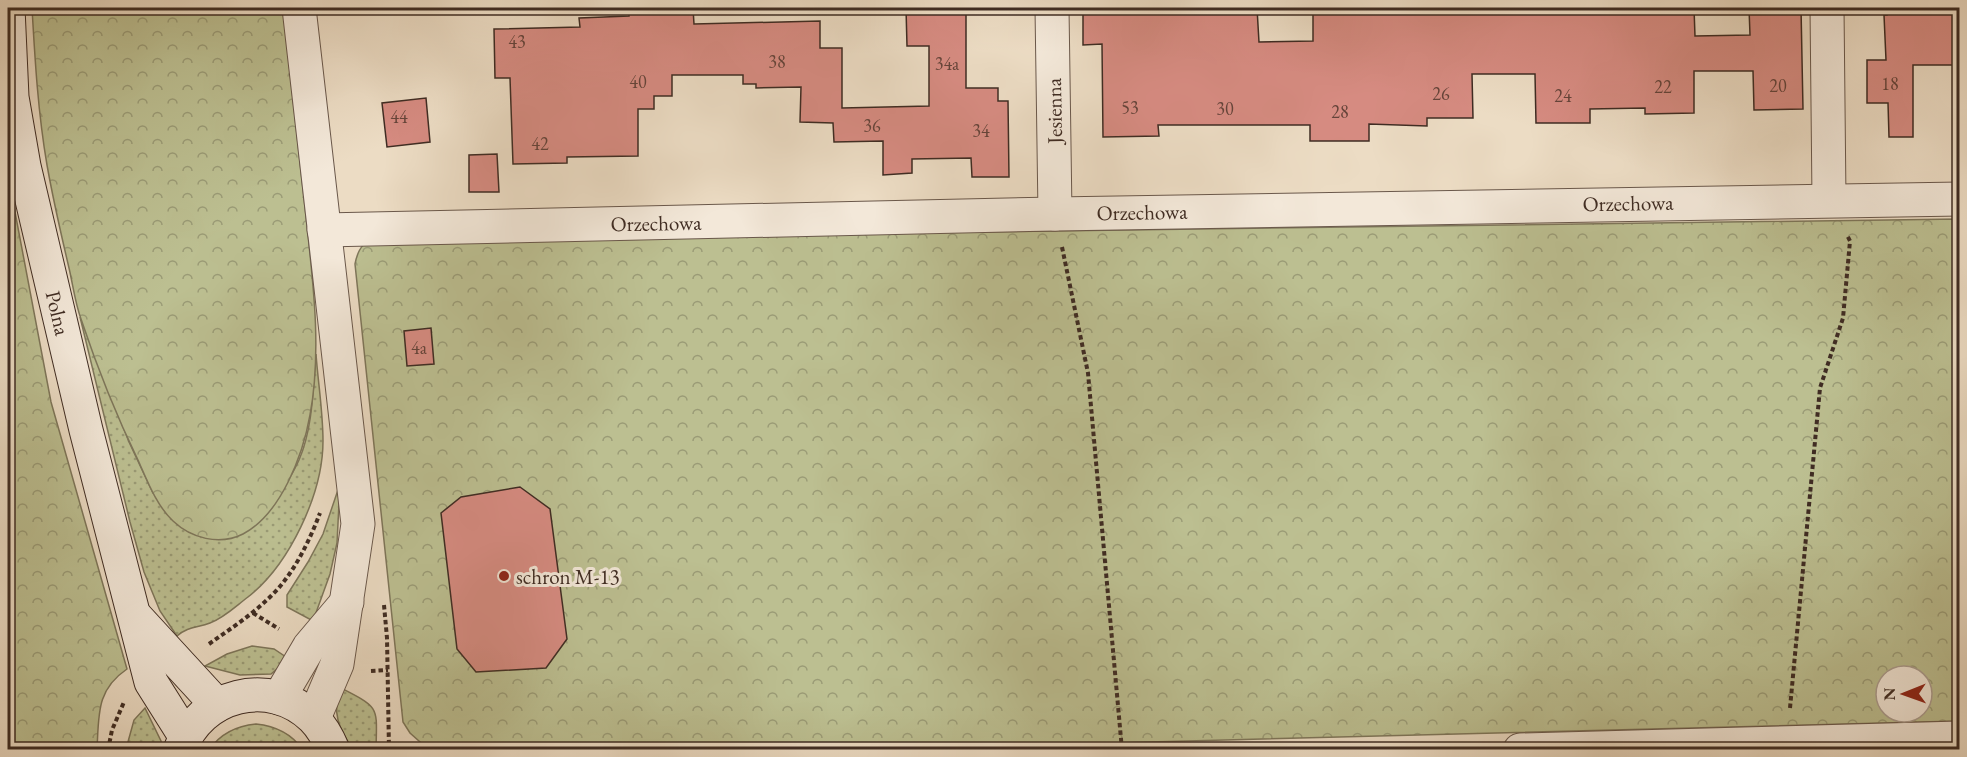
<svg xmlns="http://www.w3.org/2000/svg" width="1967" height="757" viewBox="0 0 1967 757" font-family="'EB Garamond',serif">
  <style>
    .green { fill: url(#green-dots); stroke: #7e765a; stroke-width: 1.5 }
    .forest { fill: url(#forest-crowns); stroke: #7e765a; stroke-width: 1.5; fill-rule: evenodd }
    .building { fill: #d68b81; stroke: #3f2c23; stroke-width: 1.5 }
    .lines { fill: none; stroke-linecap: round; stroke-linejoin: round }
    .street-casing { stroke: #6a584b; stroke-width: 35 }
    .secondary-casing { stroke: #3f2c23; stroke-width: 35 }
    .path { stroke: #3f2c23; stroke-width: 4; stroke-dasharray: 4.5 3; stroke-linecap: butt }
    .street { stroke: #f3e8d9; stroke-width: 33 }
    .secondary { stroke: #f3e8d9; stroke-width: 33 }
    .poi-dot { fill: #8f2418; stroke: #f3e8d9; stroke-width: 2 }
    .labels { text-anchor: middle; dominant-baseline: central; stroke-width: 6; stroke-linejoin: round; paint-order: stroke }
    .number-label { font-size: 18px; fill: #65443a }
    .street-label { font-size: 21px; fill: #3f2c23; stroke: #f3e8d9 }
    .poi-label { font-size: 21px; fill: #3f2c23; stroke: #f3e8d9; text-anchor: start }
  </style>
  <defs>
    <pattern id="green-dots" width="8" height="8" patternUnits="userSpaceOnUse" patternTransform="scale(1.5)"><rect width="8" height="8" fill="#bcbf91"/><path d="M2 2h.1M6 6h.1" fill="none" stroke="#9a9b76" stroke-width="1.8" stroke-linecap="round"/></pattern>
    <pattern id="forest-crowns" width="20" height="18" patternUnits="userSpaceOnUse" patternTransform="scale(1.5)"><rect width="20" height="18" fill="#bcbf91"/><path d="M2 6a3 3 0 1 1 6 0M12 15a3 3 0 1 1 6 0" fill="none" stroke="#9a9b76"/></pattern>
  </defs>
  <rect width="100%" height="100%" fill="#ecdcc4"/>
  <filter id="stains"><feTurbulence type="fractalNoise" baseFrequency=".00333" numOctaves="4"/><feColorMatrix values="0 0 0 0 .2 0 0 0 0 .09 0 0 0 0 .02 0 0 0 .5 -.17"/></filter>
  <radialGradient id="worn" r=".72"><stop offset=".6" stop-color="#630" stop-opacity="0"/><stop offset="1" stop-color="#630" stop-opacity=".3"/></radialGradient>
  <g class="green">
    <path d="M80 317 129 442 153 493 268 512C279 495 291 478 299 460 313 428 313 387 316 354 318 382 323 412 323 441 323 494 289 565 248 597 236 606 224 618 210 623 198 628 188 626 177 636L160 611 144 572 130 522Z"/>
    <path d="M340 484 337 543 330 574 313 621 287 607V595L308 562 323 534Z"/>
    <path d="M252 646 274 649 289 659 271 674 240 675 205 666 227 654Z"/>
    <path d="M341 688C380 708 377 706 376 749H353C339 730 331 711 341 688Z"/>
    <path d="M145 708 161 741 162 749H126L134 720Z"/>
    <path d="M256 724C275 726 291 733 302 749H210C221 733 236 726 256 724Z"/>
  </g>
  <g class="forest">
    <path d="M32 8H283C291 77 298 147 306 217 313 282 322 350 310 415 303 455 281 514 243 534 219 546 191 538 173 521 156 505 147 480 138 460 116 415 97 367 81 319 75 303 73 285 69 268 61 234 53 199 47 165 38 113 35 60 32 8Z"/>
    <path d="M8 175 51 402 127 669C96 690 99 715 97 749H8Z"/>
    <path d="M1959 219V721L879 749H428L410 733 403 722 355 264C357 254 360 246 369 240ZM1886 676H1922V712H1886Z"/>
  </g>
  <g class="building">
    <path d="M629 8H693L694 24 820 21V48H842V108L929 106V46H907L906 8H966V88H998V101H1008L1009 177H972L971 158 912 159V173L883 175V141L834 142 833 123 800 122 801 87 756 88V84H743V75H672V96H654V109H638V156L567 157V163L513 164 510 78H495L494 29 580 27 579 18 629 16Z"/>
    <path d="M1083 8H1257L1259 42 1313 41V8H1470V9L1694 8 1695 36 1750 35 1749 8H1801L1803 109 1754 110 1753 71H1694V113L1645 114V108L1590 109V123H1536L1535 74H1472L1473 118H1427V126L1369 124V141H1310V125H1158L1159 136 1103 137 1102 44 1083 45Z"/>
    <path d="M1887 8H1956L1957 32H1959V65H1913V137H1889L1888 103H1867V60H1886L1884 15H1887Z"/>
    <path d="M426 98 430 142 387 147 382 103Z"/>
    <path d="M497 154 499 192H469V155Z"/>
    <path d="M431 328 434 364 407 366 404 331Z"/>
    <path d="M520 487 550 509 567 639 546 668 476 672 457 649 441 513 461 497Z"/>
  </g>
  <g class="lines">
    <defs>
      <g id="street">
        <path d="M299 8 358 524 337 664 314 718"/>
        <path d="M1052 8 1055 214"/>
        <path d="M1827 8 1829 200"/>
        <path d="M324 230 1055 214 1960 199"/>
        <path d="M279 698 309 647 347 602"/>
        <path d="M1520 750 1960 738"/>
      </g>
      <g id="secondary">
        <path d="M8 8 12 97 24 166 86 430 151 682 185 736"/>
        <path d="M137 618 217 705"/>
        <path d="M180 750C200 694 270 676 313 718 322 727 328 738 333 750"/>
      </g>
    </defs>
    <use href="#street" class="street-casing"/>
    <use href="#secondary" class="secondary-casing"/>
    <g class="path">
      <path d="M1062 247 1088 373 1122 750"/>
      <path d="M384 605 387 638 389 750"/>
      <path d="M253 613 279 629"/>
      <path d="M209 644C230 629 252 615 271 596 293 575 309 542 320 513"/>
      <path d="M371 671 388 670"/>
      <path d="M1790 708 1820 388 1843 318 1850 241 1847 235"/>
      <path d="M389 748 400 750"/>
      <path d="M108 750 112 730 124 702"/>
    </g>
    <use href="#street" class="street"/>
    <use href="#secondary" class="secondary"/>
  </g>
  <circle class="poi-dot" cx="504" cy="576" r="6"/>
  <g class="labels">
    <g class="number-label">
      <text x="517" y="41">43</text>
      <text x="777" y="61">38</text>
      <text x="947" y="63">34a</text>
      <text x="638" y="81">40</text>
      <text x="1890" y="83">18</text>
      <text x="1778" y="85">20</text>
      <text x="1663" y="86">22</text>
      <text x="1441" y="93">26</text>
      <text x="1563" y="95">24</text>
      <text x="1130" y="107">53</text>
      <text x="1225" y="108">30</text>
      <text x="1340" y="111">28</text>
      <text x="399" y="116">44</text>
      <text x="872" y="125">36</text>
      <text x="981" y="130">34</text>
      <text x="540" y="143">42</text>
      <text x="419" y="347">4a</text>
    </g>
    <g class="street-label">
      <text transform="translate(1054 111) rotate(-91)">Jesienna</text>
      <text transform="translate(1628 203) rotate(-1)">Orzechowa</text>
      <text transform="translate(1142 212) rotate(-1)">Orzechowa</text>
      <text transform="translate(656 223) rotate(-1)">Orzechowa</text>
      <text transform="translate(58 313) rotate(77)">Polna</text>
    </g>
    <g class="poi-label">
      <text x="516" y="576">schron M-13</text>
    </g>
  </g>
  <rect width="1967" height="757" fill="none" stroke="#ecdcc4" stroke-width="30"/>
  <rect x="9" y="9" width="1949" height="739" fill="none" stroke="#3f2c23" stroke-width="3"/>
  <rect x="15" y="15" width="1937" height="727" fill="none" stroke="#3f2c23" stroke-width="1.5"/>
  <g transform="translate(1904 694) rotate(269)"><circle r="28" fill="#f3e8d9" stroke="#ab9d90" stroke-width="1.5"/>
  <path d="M0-4.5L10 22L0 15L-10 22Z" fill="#8f2418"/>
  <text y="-9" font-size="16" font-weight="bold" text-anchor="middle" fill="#3f2c23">N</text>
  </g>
  <rect width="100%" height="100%" filter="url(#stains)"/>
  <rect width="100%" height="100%" fill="url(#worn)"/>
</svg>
